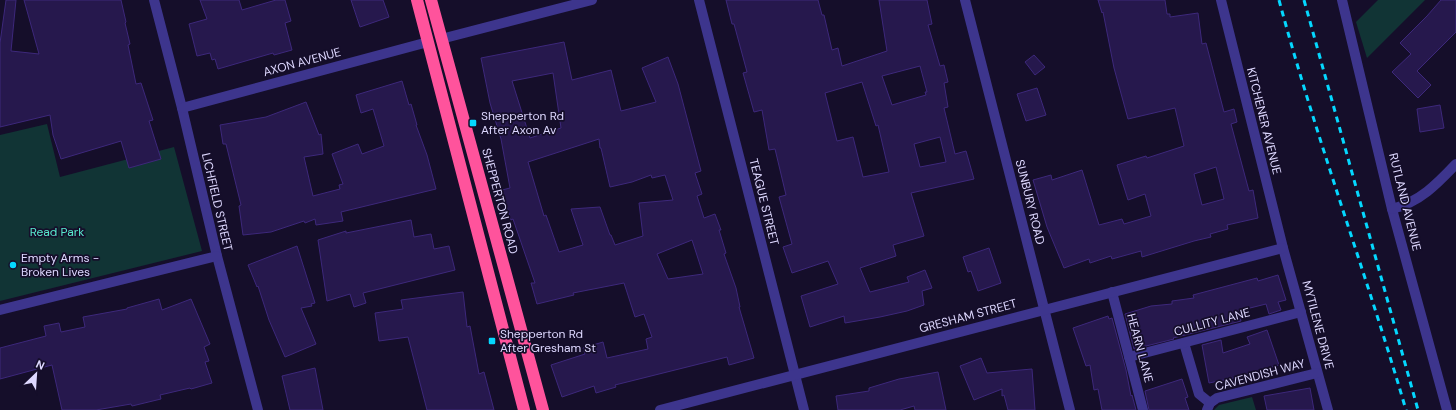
<svg xmlns="http://www.w3.org/2000/svg" width="1456" height="410" viewBox="0 0 1456 410" font-family="'DM Sans',sans-serif">
  <style>
    .green { fill: #113435 }
    .building { fill: #26184d; stroke: #3d287b; fill-rule: evenodd }
    .lines { fill: none; stroke-linecap: round; stroke-linejoin: round }
    .street { stroke: #3d358d; stroke-width: 10 }
    .highway { stroke: #ff539c; stroke-width: 12 }
    .rail { stroke: #04d8ff; stroke-width: 3; stroke-dasharray: 6 5; stroke-linecap: butt }
    .poi-dot { fill: #04d8ff; stroke: #150e2a; stroke-width: 1.5 }
    .labels { text-anchor: middle; dominant-baseline: central; stroke-width: 3.5; stroke-linejoin: round; paint-order: stroke }
    .street-label { font-size: 12px; fill: #ded8ff; stroke: #150e2a }
    .poi-label { font-size: 12px; fill: #ded8ff; stroke: #150e2a; text-anchor: start }
    .park-label { font-size: 12px; fill: #58eace; stroke: #150e2a }
  </style>
  <rect width="100%" height="100%" fill="#150e2a"/>
  <g class="green">
    <path d="M1378 0H1425L1367 58 1356 22Z"/>
    <path d="M47 124 60 177 174 147 202 251 0 301V135Z"/>
    <path d="M1252 397 1256 410H1214L1219 405Z"/>
  </g>
  <g class="building">
    <path d="M6 0H16L11 51 39 54 24 0H121L126 22 125 23 130 44 128 45 136 84 141 83 153 120 149 121 161 159 129 168 121 141 61 159 53 135 50 115 0 127V43Z"/>
    <path d="M200 0H239L242 10 276 0H285L291 21 285 23 292 50 274 55 273 53 218 69 215 59 212 60 210 53 197 56 189 24 207 19Z"/>
    <path d="M351 0H383L389 17 360 27Z"/>
    <path d="M726 0H818L822 15H824L832 50 838 48 842 66 887 51 879 0H927L932 24 928 25 940 66 944 65 948 82 944 83 948 107 944 108 955 154 966 151 974 179 911 193 924 236 893 245 896 256 860 268 870 292 909 282 907 277 925 270 932 288 922 291 924 305 907 311 880 317 845 323 844 316 810 327 801 296 838 284 828 261 792 273 783 247 792 244 779 197 786 195 775 149 769 150 762 110 754 112 743 73 747 72 734 24H732ZM920 66 927 92H925L926 95 892 105 882 76ZM862 82 876 126 878 125 889 172 863 177 853 137 837 141 825 93ZM940 137 946 162 920 167 914 144Z"/>
    <path d="M1098 0H1165L1167 14H1170V17L1198 13 1202 44 1206 43 1224 112 1234 109 1237 122 1231 124 1249 191 1253 190 1258 218 1227 225 1228 229 1210 234 1211 237 1194 241 1142 257 1141 251 1112 259 1111 256 1090 263 1089 259 1064 268 1047 227 1033 180 1051 175 1052 180 1082 170 1099 225 1122 219 1124 224 1151 216 1145 194 1128 200 1117 165 1146 156 1147 158 1184 146 1175 108 1128 119 1114 68 1103 12 1102 13ZM1216 167 1224 199 1202 205 1194 174Z"/>
    <path d="M1441 0H1456V32L1417 71 1431 85 1418 98 1392 72 1411 54 1400 43 1427 16Z"/>
    <path d="M564 42 572 80 611 70 621 111 656 102 642 68 668 57 678 84 701 171 695 173 702 194 697 196 704 218 715 214 721 230H719L726 253 724 254 736 288 740 307H739L754 358 729 365 727 357 615 385 616 387 596 393 594 386 562 397 551 365 585 354 583 348 603 342 607 358 648 349 646 339 652 337 644 314 635 317 624 283 573 293 574 295 537 304 531 283H535L513 219 511 220 502 190 510 188 501 139 490 103 481 58ZM553 73 561 128 530 138 512 81ZM599 139 600 148H601L610 187 632 182 651 175 652 178 665 175 673 200 639 203 643 236 615 245 611 235H610L600 207 571 209 583 245 559 252 546 215 544 216 528 162ZM692 240 703 274 668 279 657 254Z"/>
    <path d="M1034 55 1045 67 1035 75 1025 62Z"/>
    <path d="M402 81 409 105 411 104 417 125H416L427 155 436 189 341 212 343 221 316 225 315 219 305 223 304 221 271 232 243 235 239 206 241 205 226 144H223L220 125 266 117 306 102 319 135 321 134 323 154 304 157 313 196 340 189 339 185 343 184 332 154 358 144 362 154 384 146 373 109 361 113 356 95Z"/>
    <path d="M1037 88 1046 115 1026 121 1017 94Z"/>
    <path d="M1440 105 1444 128 1420 132 1417 109Z"/>
    <path d="M411 220 414 237 431 234 434 249 449 246 455 270 363 293 366 303 354 307 350 294 327 301 318 240 346 231V233Z"/>
    <path d="M297 246 315 303 311 304 312 306 301 308 316 344 285 357 269 320 258 286 257 287 248 265Z"/>
    <path d="M989 248 1001 283 978 291 971 271 968 272 963 257Z"/>
    <path d="M1278 275 1286 300 1278 302 1281 310 1269 314 1266 304 1238 311 1241 321 1173 338 1174 339 1134 349 1125 314 1151 306 1172 304V301L1194 298 1193 295 1257 278 1258 281Z"/>
    <path d="M463 292 467 327 470 326 479 374 484 372 494 410H427L408 337 379 341 375 313 403 309 401 300Z"/>
    <path d="M159 299 162 310 191 299 210 344 204 347 209 361 205 362 212 383 191 389 190 388 160 395 161 399 132 406 131 404 96 410H62L52 365 0 379V348L46 336 44 326 59 323 61 332 85 327 83 317 127 309V308Z"/>
    <path d="M1108 316 1109 319 1112 318 1126 370 1131 396 1132 395 1136 410H1102L1098 389 1094 390 1090 365 1086 366 1073 328Z"/>
    <path d="M1267 330 1279 365 1234 378 1209 383 1202 345 1221 340 1223 353 1250 344 1247 337Z"/>
    <path d="M981 358 987 373 1032 369 1035 410H1008L1004 395 1002 396V389L974 400 960 366Z"/>
    <path d="M315 368 323 410H290L282 376Z"/>
    <path d="M938 372 946 410H915L914 406 900 410H838L836 396 869 391V388L899 379Z"/>
    <path d="M1182 379 1188 397 1185 398 1189 410H1149L1145 391Z"/>
    <path d="M1310 388 1314 410H1267L1264 396Z"/>
  </g>
  <g class="lines">
    <g class="street">
      <path d="M154 0 182 108 217 256 258 410"/>
      <path d="M699 0 804 410"/>
      <path d="M965 0 1070 410"/>
      <path d="M1221 0 1283 248 1328 410"/>
      <path d="M1342 0 1392 209 1447 410"/>
      <path d="M441 39 592 0"/>
      <path d="M182 108 428 42"/>
      <path d="M1392 209C1420 202 1437 184 1456 164"/>
      <path d="M1112 292 1143 410"/>
      <path d="M0 310 217 256"/>
      <path d="M1184 343 1199 394 1210 403 1207 410"/>
      <path d="M1129 357 1301 312"/>
      <path d="M1210 403 1217 398 1317 373"/>
      <path d="M660 410 1283 248"/>
    </g>
    <g class="highway">
      <path d="M417 0 524 410"/>
      <path d="M431 0 543 410"/>
    </g>
    <g class="rail">
      <path d="M1279 0C1316 138 1366 273 1406 410"/>
      <path d="M1304 0 1418 410"/>
    </g>
  </g>
  <g class="poi-dot">
    <rect x="469" y="119" width="8" height="8" rx="2"/>
    <circle cx="13" cy="265" r="4"/>
    <rect x="488" y="337" width="8" height="8" rx="2"/>
  </g>
  <g class="labels">
    <g class="street-label">
      <text transform="translate(302 62) rotate(-15)">AXON AVENUE</text>
      <text transform="translate(1264 121) rotate(76)">KITCHENER AVENUE</text>
      <text transform="translate(500 201) rotate(75)">SHEPPERTON ROAD</text>
      <text transform="translate(217 202) rotate(77)">LICHFIELD STREET</text>
      <text transform="translate(764 202) rotate(76)">TEAGUE STREET</text>
      <text transform="translate(1030 202) rotate(76)">SUNBURY ROAD</text>
      <text transform="translate(1405 202) rotate(76)">RUTLAND AVENUE</text>
      <text transform="translate(968 316) rotate(-15)">GRESHAM STREET</text>
      <text transform="translate(1212 322) rotate(-15)">CULLITY LANE</text>
      <text transform="translate(1318 325) rotate(75)">MYTILENE DRIVE</text>
      <text transform="translate(1140 348) rotate(75)">HEARN LANE</text>
      <text transform="translate(1260 375) rotate(-15)">CAVENDISH WAY</text>
    </g>
    <g class="poi-label">
      <text x="481" y="116">Shepperton Rd<tspan x="481" dy="14">After Axon Av</tspan></text>
      <text x="21" y="258">Empty Arms -<tspan x="21" dy="14">Broken Lives</tspan></text>
      <text x="500" y="334">Shepperton Rd<tspan x="500" dy="14">After Gresham St</tspan></text>
    </g>
    <g class="park-label">
      <text x="57" y="232">Read Park</text>
    </g>
  </g>
  <g transform="translate(36 374) rotate(25)" stroke="#150e2a" stroke-width="3" paint-order="stroke">
  <path d="M0-3L7 15L0 10L-7 15Z" fill="#ded8ff"/>
  <text y="-6" font-size="11" font-weight="bold" text-anchor="middle" fill="#ded8ff">N</text>
  </g>
</svg>
